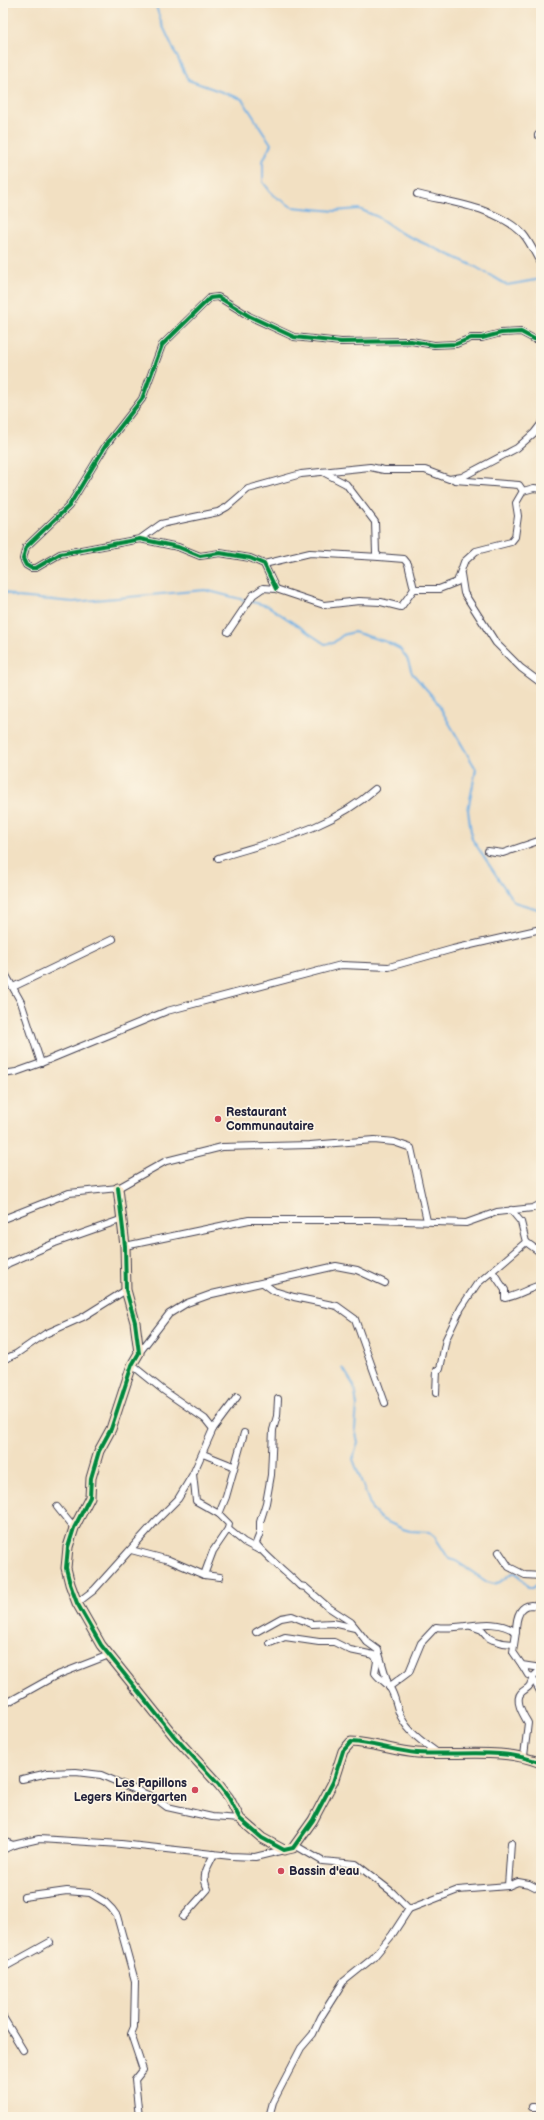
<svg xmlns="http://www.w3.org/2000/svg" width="544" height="2120" viewBox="0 0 544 2120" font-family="'Balsamiq Sans',sans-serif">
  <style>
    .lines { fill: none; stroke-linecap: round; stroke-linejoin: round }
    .stream { stroke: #71b0e4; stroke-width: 2 }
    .street-casing { stroke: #413e4f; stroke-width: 8 }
    .secondary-casing { stroke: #413e4f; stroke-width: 11 }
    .street { stroke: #fff; stroke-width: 6 }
    .secondary { stroke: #fde5c5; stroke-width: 9 }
    .cycleway-casing { stroke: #fcf5e5; stroke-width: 6 }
    .cycleway { stroke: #00873e; stroke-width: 4 }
    .poi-dot { fill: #d1495b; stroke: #fcf5e5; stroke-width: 1.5 }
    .labels { text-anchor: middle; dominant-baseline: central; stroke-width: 3.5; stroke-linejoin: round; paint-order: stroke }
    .poi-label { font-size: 12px; font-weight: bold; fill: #22223b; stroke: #fcf5e5; text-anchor: start }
  </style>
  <rect width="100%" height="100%" fill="#fcf5e5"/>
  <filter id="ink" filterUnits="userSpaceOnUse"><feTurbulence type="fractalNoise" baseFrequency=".025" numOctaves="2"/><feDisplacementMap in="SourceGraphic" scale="8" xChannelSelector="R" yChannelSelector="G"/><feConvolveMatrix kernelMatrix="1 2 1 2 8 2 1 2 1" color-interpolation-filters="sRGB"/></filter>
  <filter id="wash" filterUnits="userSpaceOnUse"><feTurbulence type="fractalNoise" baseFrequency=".012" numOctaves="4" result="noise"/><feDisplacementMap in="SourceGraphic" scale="16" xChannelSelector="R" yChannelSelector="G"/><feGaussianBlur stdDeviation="0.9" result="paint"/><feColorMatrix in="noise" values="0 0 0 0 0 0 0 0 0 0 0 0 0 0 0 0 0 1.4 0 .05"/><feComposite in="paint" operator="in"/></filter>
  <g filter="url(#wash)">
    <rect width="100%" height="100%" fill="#f2e0c2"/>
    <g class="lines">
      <g class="stream">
        <path d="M155 3 161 22 188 80 242 99 271 144 263 161V182L273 195 292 207 335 211 359 209 378 217 401 233 474 266 507 285 541 279"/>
        <path d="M3 591 17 597 73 602 205 590 268 606 325 644 333 643 343 635 354 632 387 642 400 649 407 658 412 673 435 699 476 769 468 810 472 839 514 902 541 910"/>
        <path d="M343 1368 354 1386 357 1406 355 1429 358 1442 353 1459 372 1510 381 1519 403 1529 410 1531 429 1532 435 1537 449 1559 456 1561 487 1582 494 1584 500 1582 512 1573H516L529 1588H533L541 1581"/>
      </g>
    </g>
  </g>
  <g filter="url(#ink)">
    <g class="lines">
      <defs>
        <g id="street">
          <path d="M538 135 541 136"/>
          <path d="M417 194C452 203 496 207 523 234 530 242 535 254 541 264"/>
          <path d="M323 472 346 484 375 522 376 553 379 557 404 559 408 564 414 589"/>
          <path d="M455 480 519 485 523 491"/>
          <path d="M140 539 161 524 218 512 227 507 248 489 301 474 370 467 384 470H425L449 479 462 477 517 448 534 433 541 424"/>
          <path d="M264 564 310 553 379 557"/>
          <path d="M461 574 464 593 496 643 521 668 541 683"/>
          <path d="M276 589 264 564 250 558 220 553 200 556 178 547 140 539 60 554 36 568H31L26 565 23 559 26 547 69 506 106 445 142 399 162 345 210 298 218 297 225 301 249 316 294 337 341 342 411 341 434 345 456 344 471 338H482L501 333 521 332 534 339H541"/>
          <path d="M228 632 253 595 263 588 276 589 324 605 359 601 381 602 401 607 414 589H439L457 582 464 562 476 551 511 542 515 537 518 516 516 503 523 491 534 488 541 489"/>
          <path d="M488 851 503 853 541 840"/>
          <path d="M218 858C275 840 329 830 375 789"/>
          <path d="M3 970 21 1002 41 1063"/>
          <path d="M13 987 113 939"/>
          <path d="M3 1074 16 1072 41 1063 167 1011 341 965 389 967 453 949 541 929"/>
          <path d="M3 1219 69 1193 118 1188 166 1161 222 1147 310 1145 374 1140 394 1142 411 1148 427 1221"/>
          <path d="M526 1242 541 1253"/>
          <path d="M125 1246 249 1220H374L466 1223 497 1212 533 1208 541 1204"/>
          <path d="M3 1267 9 1263 55 1243 123 1219"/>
          <path d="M492 1271 505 1290V1298C518 1296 528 1288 541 1285"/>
          <path d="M263 1283 274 1291 294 1297 337 1306 355 1319 385 1403"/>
          <path d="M139 1353 169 1314 187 1303 212 1294 336 1266 357 1270 385 1283"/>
          <path d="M3 1360 16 1354 45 1334 83 1317 126 1290"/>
          <path d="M132 1365 163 1390 205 1419 213 1429"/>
          <path d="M436 1393 437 1370 440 1369 446 1339 461 1308 477 1284 526 1242 521 1222 511 1210"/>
          <path d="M278 1399 277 1416 273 1430 271 1475 266 1503 260 1522V1533L256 1543C261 1553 290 1575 300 1586L305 1587 328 1607 351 1622 367 1642 378 1650 389 1687"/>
          <path d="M203 1454 233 1466"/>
          <path d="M193 1474 196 1501 219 1514"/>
          <path d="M57 1507 74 1528"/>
          <path d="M228 1529 244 1542 259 1550"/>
          <path d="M131 1550 169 1560 204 1575 220 1577"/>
          <path d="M499 1552 509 1567 525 1575 541 1576"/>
          <path d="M204 1575 213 1551 228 1529 229 1524 219 1514 226 1497 244 1433"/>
          <path d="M77 1603 94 1590 156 1521 178 1499 193 1474 213 1429 237 1397"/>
          <path d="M471 1626 482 1630 489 1638 493 1640 503 1643 513 1644"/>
          <path d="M256 1632 281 1618 292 1616 312 1624 333 1623 355 1628"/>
          <path d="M516 1632C516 1622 517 1606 531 1605 534 1605 538 1606 541 1606"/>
          <path d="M270 1643 285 1637 319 1642H334L350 1650 374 1655 377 1661 375 1673C379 1679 386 1682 390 1688 396 1697 396 1708 401 1717 409 1733 424 1743 438 1753"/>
          <path d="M522 1665 528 1675 532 1677 541 1693"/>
          <path d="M389 1687 409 1672 421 1643 436 1627C465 1631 490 1615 516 1632L513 1652 522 1665 541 1668"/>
          <path d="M3 1705 55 1676 109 1655"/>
          <path d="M524 1756 528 1723C524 1716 514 1701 521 1693 523 1690 528 1689 530 1685 533 1678 534 1674 541 1670"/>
          <path d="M22 1779 48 1773 76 1772 101 1775 155 1798 167 1807 212 1817 240 1819"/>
          <path d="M3 1841 13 1845"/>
          <path d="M293 1848 298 1847 322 1861 356 1864 392 1892 409 1909 458 1890 508 1886 518 1882 529 1884 541 1890"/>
          <path d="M3 1850 13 1845 39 1839 121 1844 231 1856 255 1857 284 1850"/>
          <path d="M508 1886 511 1843"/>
          <path d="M24 1897 67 1891 90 1893 105 1902 112 1909 117 1916 135 1981 134 2027 131 2034 143 2070 135 2080 139 2117"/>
          <path d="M183 1917 208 1889C200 1876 208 1867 214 1854"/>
          <path d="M3 1968 50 1942"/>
          <path d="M3 2017 23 2050"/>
          <path d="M532 2107H541"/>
          <path d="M269 2117 273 2102 301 2048 313 2034 321 2017 343 1982 373 1958 392 1935 409 1909"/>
        </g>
        <path id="secondary" d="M118 1188 125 1246 126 1290 135 1322 139 1353 132 1365 111 1429 99 1451 91 1478 90 1497 74 1528 68 1547 66 1568 70 1584 77 1603 101 1645 174 1736 219 1785 229 1798 240 1819 262 1838 284 1850 293 1848 313 1820 333 1782 343 1751 351 1742C374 1743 394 1751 417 1753 459 1756 501 1747 541 1763"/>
      </defs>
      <use href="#street" class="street-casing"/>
      <use href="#secondary" class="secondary-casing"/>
      <use href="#street" class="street"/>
      <use href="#secondary" class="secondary"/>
      <defs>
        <g id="cycleway">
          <path d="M276 589 264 564 250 558 220 553 200 556 178 547 140 539 60 554 36 568H31L26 565 23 559 26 547 69 506 106 445 142 399 162 345 210 298 218 297 225 301 249 316 294 337 341 342 411 341 434 345 456 344 471 338H482L501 333 521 332 534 339H541"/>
          <path d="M118 1188 125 1246 126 1290 135 1322 139 1353 132 1365 111 1429 99 1451 91 1478 90 1497 74 1528 68 1547 66 1568 70 1584 77 1603 101 1645 174 1736 219 1785 229 1798 240 1819 262 1838 284 1850 293 1848 313 1820 333 1782 343 1751 351 1742C374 1743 394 1751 417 1753 459 1756 501 1747 541 1763"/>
        </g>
      </defs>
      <use href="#cycleway" class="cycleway-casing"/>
      <use href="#cycleway" class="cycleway"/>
    </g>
  </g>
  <g class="poi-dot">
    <circle cx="218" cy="1119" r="4"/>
    <circle cx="195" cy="1790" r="4"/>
    <circle cx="281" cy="1871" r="4"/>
  </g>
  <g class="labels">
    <g class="poi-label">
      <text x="226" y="1112">Restaurant<tspan x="226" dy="14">Communautaire</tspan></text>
      <text x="187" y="1783" text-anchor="end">Les Papillons<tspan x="187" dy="14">Legers Kindergarten</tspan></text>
      <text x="289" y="1871">Bassin d'eau</text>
    </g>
  </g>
  <rect width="544" height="2120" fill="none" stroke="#fcf5e5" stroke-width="16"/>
</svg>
